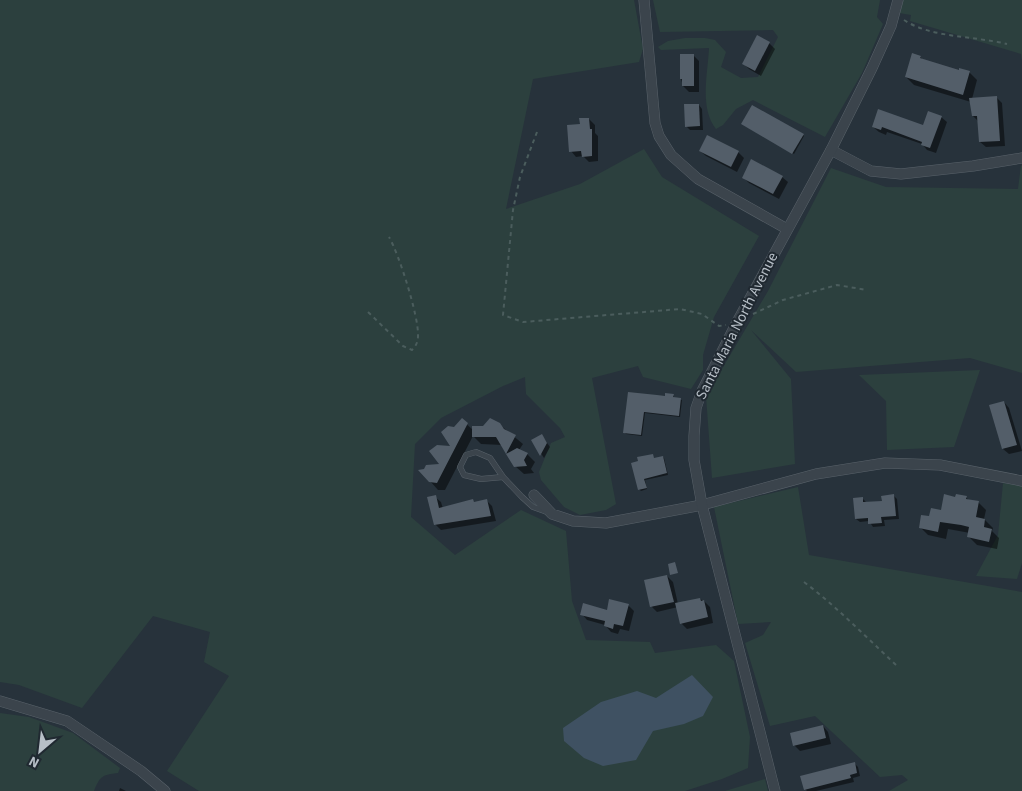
<svg xmlns="http://www.w3.org/2000/svg" width="1022" height="791" viewBox="0 0 1022 791" font-family="'Source Sans 3',sans-serif">
  <style>
    .green { fill: #2c403e }
    .water { fill: #3f5162 }
    .shadow { fill: #0007 }
    .building { fill: #535e69 }
    .lines { fill: none; stroke-linecap: round; stroke-linejoin: round }
    .service-casing { stroke: #59626a; stroke-width: 6 }
    .minor-casing { stroke: #59626a; stroke-width: 11 }
    .path { stroke: #4b5d5d; stroke-width: 2; stroke-dasharray: 4 4; stroke-linecap: butt }
    .service { stroke: #3b444c; stroke-width: 5 }
    .minor { stroke: #3b444c; stroke-width: 10 }
    .labels { text-anchor: middle; dominant-baseline: central; stroke-width: 4; stroke-linejoin: round; paint-order: stroke }
    .street-label { font-size: 15px; fill: #b7bfc7; stroke: #202931 }
  </style>
  <rect width="100%" height="100%" fill="#27323b"/>
  <g class="green">
    <path d="M0 0H634L643 49 639 62 533 79 506 209 580 184 644 149 662 177 759 236 714 317 703 355V370L691 389 643 377 638 366 592 378 616 504 606 510 580 515 564 507 541 480 539 472 551 443 565 437 560 428 526 394 525 377 503 386 441 418 415 444 411 517 455 555 521 510 566 531 572 601 586 640 650 642 655 653 716 645 734 661 750 737 748 768 722 779 685 791H199L167 771 229 676 204 662 210 632 153 616 82 708 19 685 0 682Z"/>
    <path d="M653 0H880L877 17 883 24 862 73 825 137 753 100 736 109 723 125 716 129C699 108 708 73 709 48L661 50 658 47 668 41 685 38H705L715 40 726 52 721 67 741 78 758 77 778 37 773 30 660 32Z"/>
    <path d="M902 0H1022V61L1021 54 910 21 911 15 899 13Z"/>
    <path d="M1021 165 1022 166V373L970 358 796 372 751 330 791 379 795 464 712 478 706 396 768 291 831 168 886 187 1018 189Z"/>
    <path d="M980 370 954 447 887 450 886 401 859 375Z"/>
    <path d="M1003 483 1022 486V563L1017 579 976 576 998 535Z"/>
    <path d="M798 487 809 555 1022 592V791H889L908 780 902 775 880 777 815 716 770 726 745 643 763 635 771 622 738 624 714 507Z"/>
    <path d="M0 713 29 717 73 733 120 768 118 773C102 775 100 776 94 791H0Z"/>
    <path d="M765 779 768 791H725Z"/>
  </g>
  <path class="water" d="M692 675 713 697 703 716 684 724 653 731 636 760 603 766 584 758 564 741 563 728 601 702 637 691 656 698Z"/>
  <g class="shadow">
    <path d="M758 37 769 43 775 49 761 76 749 69 744 64Z"/>
    <path d="M693 55 699 61V92H689L683 86 681 79Z"/>
    <path d="M920 57 924 61 960 72H969L977 80 972 99 996 97 1002 103 1005 146 986 147 980 142 979 122 973 116 971 102 914 85 906 77Z"/>
    <path d="M699 105 702 109 703 130H690L686 126Z"/>
    <path d="M941 117 947 122 936 153 927 150 922 144 887 132 886 135 879 132 873 127H924Z"/>
    <path d="M589 119 595 125V133L598 136V161L589 162 583 156 576 157 571 151 581 125Z"/>
    <path d="M744 125 803 135 804 136 794 154Z"/>
    <path d="M700 151 738 152 744 158 737 172 706 156Z"/>
    <path d="M743 177H782L788 182 779 199 749 183Z"/>
    <path d="M629 393 666 397 673 395 674 398 682 400 680 417 645 413 642 436 626 434 624 432Z"/>
    <path d="M1004 402 1009 408 1022 451 1009 454 1003 449Z"/>
    <path d="M462 420 473 430 499 424 523 444 519 450 527 454 535 462 531 469 534 473 524 474 515 466 502 445 481 444 473 436 445 490H438L430 481 452 447 455 428Z"/>
    <path d="M542 436 550 447 544 458 533 441Z"/>
    <path d="M652 455 654 459 663 457 664 458 668 475 645 480 647 489 641 491 639 489Z"/>
    <path d="M894 496 897 499 899 519 884 520 885 526 873 527 869 521 860 522 856 519 862 498 866 502H883Z"/>
    <path d="M435 497 441 502 443 509 473 501 475 503 486 500 492 506 496 521 441 530 435 524Z"/>
    <path d="M966 497 969 501 978 502 986 510 984 519 993 528 992 531 999 538 997 549 977 545 969 537 970 533 948 529 946 539 928 535 920 527 930 518 942 511 956 498Z"/>
    <path d="M667 576 673 582 678 604 700 599 704 601 710 607 713 623 687 629 681 623 678 607 657 612 652 607Z"/>
    <path d="M628 605 634 611 629 631 620 629 618 634 611 632 605 625 587 620 582 614 608 611Z"/>
    <path d="M823 726 828 732 831 744 800 751 794 745Z"/>
    <path d="M854 763 858 767 860 776 853 778 854 782 816 791H807L805 789Z"/>
    <path d="M120 788 126 791H119Z"/>
  </g>
  <g class="building">
    <path d="M757 35 770 42 755 71 742 64Z"/>
    <path d="M912 53 921 56 920 58 959 70V68L970 71 963 95 905 77Z"/>
    <path d="M680 54H694V86H682V79H680Z"/>
    <path d="M997 96 1000 141 979 142 977 116H972L969 98Z"/>
    <path d="M684 104H699L700 126 685 127Z"/>
    <path d="M752 105 804 134 792 154 741 124Z"/>
    <path d="M878 109 923 125 928 111 942 116 930 148 921 145 922 142 882 127 881 130 872 127Z"/>
    <path d="M579 118H589L590 129H592V156L582 157 581 151 569 152 567 125 580 124Z"/>
    <path d="M707 135 739 151 731 167 699 151Z"/>
    <path d="M751 159 783 176 773 194 742 178Z"/>
    <path d="M628 392 657 395 665 396V393L674 394 673 397 681 398 679 416 644 412 641 435 623 433Z"/>
    <path d="M1004 401 1017 445 1002 449 989 405Z"/>
    <path d="M462 418 468 423 437 483 429 482 418 470 424 469 426 465 439 464 429 451 437 445 450 446 441 432 448 426 454 427Z"/>
    <path d="M490 418 500 423 504 429 516 435 506 454 496 437H472V426H483Z"/>
    <path d="M542 434 547 443 540 456 531 440Z"/>
    <path d="M517 448 528 453 524 460 527 466 514 467 506 454Z"/>
    <path d="M653 454 654 458 663 456 667 473 644 479 647 488 638 490 631 463 638 461 637 457Z"/>
    <path d="M894 494 896 516 881 517 882 523 868 524V518L855 519 853 498 863 497V502L882 501 881 496Z"/>
    <path d="M944 494 955 497 956 494 967 496 966 499 979 501 976 517 985 519 984 527 992 529 989 542 967 537 969 527 961 525 940 522 938 532 919 528 921 515 929 516 931 508 941 510Z"/>
    <path d="M436 495 439 508 473 499 474 502 487 499 491 516 434 525 427 497Z"/>
    <path d="M675 562 678 573 670 575 668 564Z"/>
    <path d="M667 575 674 602 650 607 644 580Z"/>
    <path d="M700 598 701 601 704 600 708 617 680 624 675 603Z"/>
    <path d="M609 599 629 604 623 626 614 624 613 629 604 626 605 621 580 615 583 603 607 610Z"/>
    <path d="M823 725 826 738 793 746 790 733Z"/>
    <path d="M855 762 857 773 850 775 851 778 804 790 800 776Z"/>
  </g>
  <g class="lines">
    <defs>
      <path id="service" d="M503 477 481 479 464 475 460 467 466 455 476 452 490 458 503 477 522 497 533 507 547 512"/>
      <g id="minor">
        <path d="M644 0 655 123 659 136 671 155 698 179 787 229"/>
        <path d="M831 150 871 171 901 174 973 166 1022 158"/>
        <path d="M534 495 552 514 573 521 606 523 702 505 816 474 885 463 940 465 1022 481"/>
        <path d="M0 701 67 721 141 771 165 791"/>
        <path d="M775 791 702 505 694 460V436L696 408 702 391 736 324 831 150 872 68 891 26 898 0"/>
      </g>
    </defs>
    <use href="#service" class="service-casing"/>
    <use href="#minor" class="minor-casing"/>
    <g class="path">
      <path d="M904 20C931 38 975 36 1007 44"/>
      <path d="M537 132 520 177 513 210 503 315 523 322 680 309 702 314 719 326 726 325"/>
      <path d="M368 312 403 346 412 350C416 346 418 342 418 336 419 317 399 254 389 237"/>
      <path d="M753 314 783 300 837 285 867 290"/>
      <path d="M804 582C837 607 866 637 896 665"/>
    </g>
    <use href="#service" class="service"/>
    <use href="#minor" class="minor"/>
  </g>
  <g class="labels">
    <g class="street-label">
      <text transform="translate(737 326) rotate(-63)">Santa Maria North Avenue</text>
    </g>
  </g>
  <g transform="translate(40 751) rotate(208)" stroke="#202931" stroke-width="4" paint-order="stroke">
  <path d="M0-4L9 19L0 12L-9 19Z" fill="#b7bfc7"/>
  <text y="-8" font-size="14" font-weight="bold" text-anchor="middle" fill="#b7bfc7">N</text>
  </g>
</svg>
